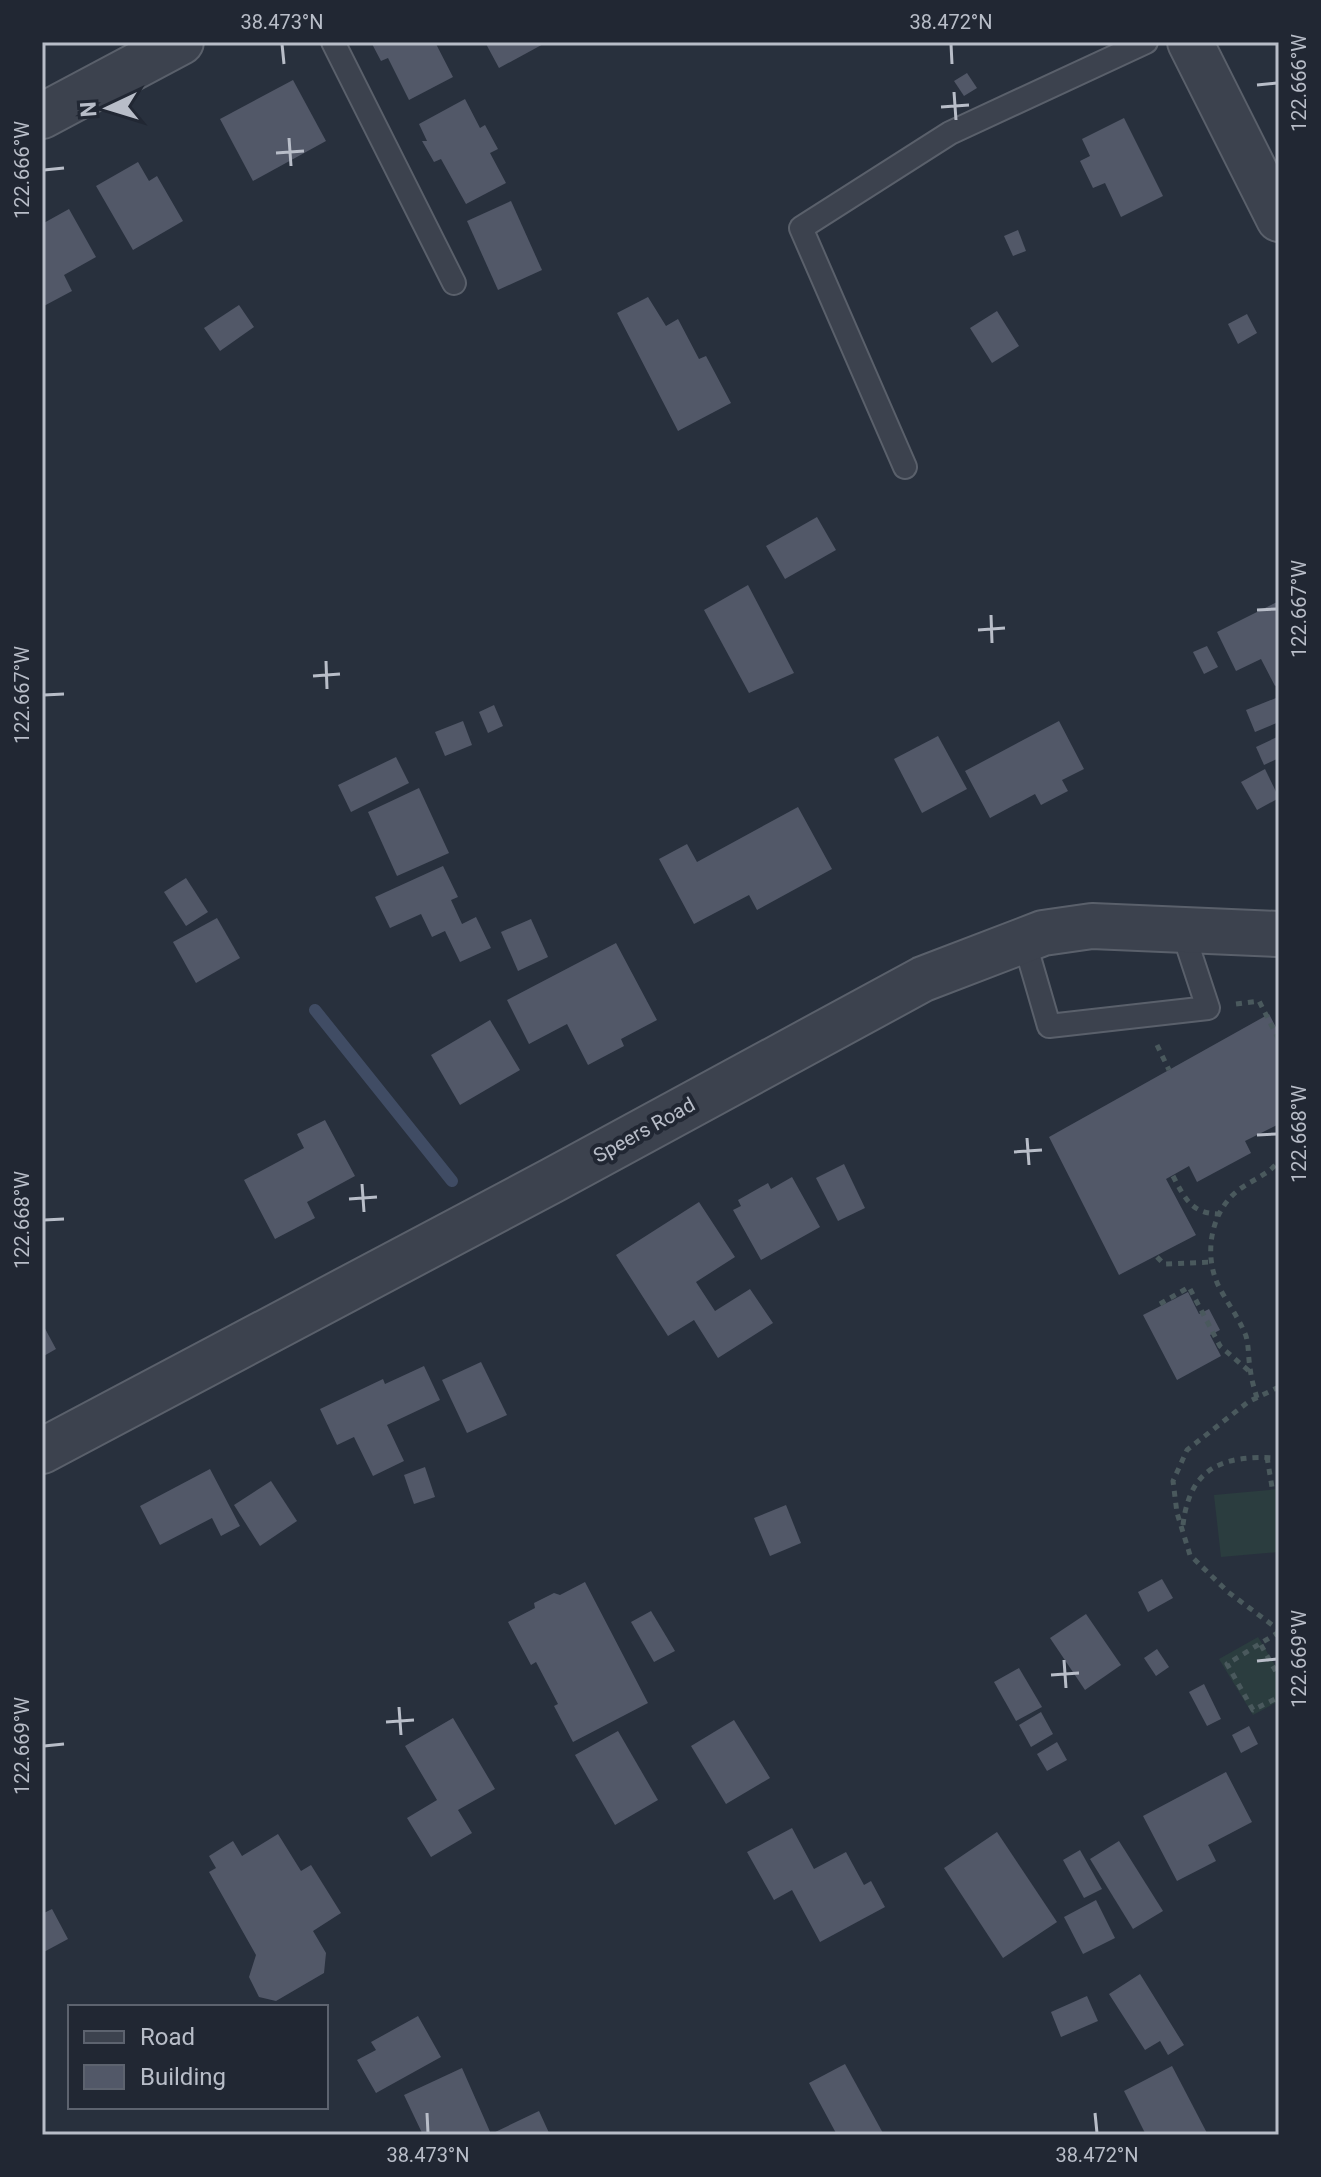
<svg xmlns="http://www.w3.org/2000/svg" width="1321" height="2177" viewBox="0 0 1321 2177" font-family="Roboto,sans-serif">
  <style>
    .green { fill: #2b3d3f }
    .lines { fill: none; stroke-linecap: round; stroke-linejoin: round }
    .stream { stroke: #404c64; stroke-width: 12 }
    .building { fill: #525868 }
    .service-casing { stroke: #5a606b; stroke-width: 26 }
    .minor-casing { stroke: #5a606b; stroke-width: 48 }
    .path { stroke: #4a595d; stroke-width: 5; stroke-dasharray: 6 6; stroke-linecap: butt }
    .service { stroke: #3c424e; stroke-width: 22 }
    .minor { stroke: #3c424e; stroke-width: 44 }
    .ticks { fill: none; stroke: #b8bdc8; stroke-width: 3 }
    .labels { text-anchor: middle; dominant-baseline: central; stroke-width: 8; stroke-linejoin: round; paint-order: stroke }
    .street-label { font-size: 20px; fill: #b8bdc8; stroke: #212733 }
    .neatline { fill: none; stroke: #b8bdc8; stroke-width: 3 }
    .ticks-label { font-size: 20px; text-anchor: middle; fill: #b8bdc8 }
  </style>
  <rect width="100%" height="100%" fill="#28303d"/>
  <g class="green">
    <path d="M1279 1489V1552L1221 1557 1214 1495Z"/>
    <path d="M1258 1637 1279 1672V1701L1253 1715 1219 1659Z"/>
  </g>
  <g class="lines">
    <path class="stream" d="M315 1010 452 1181"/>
  </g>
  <g class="building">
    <path d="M371 42H435L453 77 409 100 388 58 381 61Z"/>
    <path d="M485 42H547L499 68Z"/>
    <path d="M967 73 977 88 964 96 954 81Z"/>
    <path d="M293 80 326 141 253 181 220 119Z"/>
    <path d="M465 99 480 128 485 125 498 149 490 153 506 183 466 204 441 159 434 162 422 141H427L419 124Z"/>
    <path d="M1124 118 1163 196 1121 217 1105 183 1093 188 1080 161 1090 156 1082 139Z"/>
    <path d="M138 162 149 181 157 176 183 221 133 250 96 186Z"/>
    <path d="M511 201 542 270 498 290 467 221Z"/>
    <path d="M69 209 96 257 64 275 72 291 42 307V224Z"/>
    <path d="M1018 230 1026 251 1013 256 1004 236Z"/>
    <path d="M648 297 666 326 678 319 699 359 706 356 731 403 678 431 617 313Z"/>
    <path d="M239 305 254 327 220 351 204 328Z"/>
    <path d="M997 311 1019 346 992 363 970 328Z"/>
    <path d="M1247 314 1257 333 1238 344 1228 324Z"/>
    <path d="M817 517 836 550 785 579 766 546Z"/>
    <path d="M748 585 794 673 749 693 704 610Z"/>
    <path d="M1279 601V684L1275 686 1261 659 1236 671 1217 632Z"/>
    <path d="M1207 646 1218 667 1204 674 1193 652Z"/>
    <path d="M1276 698 1279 705V722L1255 732 1246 710Z"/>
    <path d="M494 705 503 726 488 733 479 712Z"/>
    <path d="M463 721 472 745 445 756 435 732Z"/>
    <path d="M1059 721 1084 769 1062 780 1068 791 1041 805 1035 794 990 818 965 771Z"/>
    <path d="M938 736 967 789 922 813 894 759Z"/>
    <path d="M1277 737 1279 758 1264 765 1256 747Z"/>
    <path d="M396 757 409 783 351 812 338 785Z"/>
    <path d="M1265 769 1279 798 1257 810 1241 782Z"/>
    <path d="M419 788 449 853 397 876 368 812Z"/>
    <path d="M798 807 832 869 757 910 749 895 694 924 659 859 687 844 697 862Z"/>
    <path d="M443 866 458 897 451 900 462 924 476 917 491 948 460 962 445 931 432 937 421 914 390 928 375 897Z"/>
    <path d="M186 878 208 912 186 926 164 892Z"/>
    <path d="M217 918 240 958 196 983 173 942Z"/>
    <path d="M531 919 548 957 518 971 501 932Z"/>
    <path d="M616 943 657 1020 621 1039 624 1046 588 1065 567 1024 529 1044 507 1000Z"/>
    <path d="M1269 1014 1279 1033V1124L1245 1141 1251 1153 1197 1182 1189 1166 1166 1179 1196 1235 1119 1275 1049 1137Z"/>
    <path d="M490 1020 520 1070 460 1105 431 1055Z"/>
    <path d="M325 1120 355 1176 307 1202 315 1218 275 1239 244 1180 304 1148 297 1134Z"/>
    <path d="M844 1164 865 1208 838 1221 816 1178Z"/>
    <path d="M792 1177 820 1227 761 1260 733 1210 741 1206 738 1200 768 1183 771 1189Z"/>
    <path d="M699 1202 735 1257 696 1282 715 1311 750 1289 773 1323 718 1358 694 1320 668 1336 616 1255Z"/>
    <path d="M1188 1292 1199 1314 1209 1309 1220 1330 1210 1335 1221 1356 1177 1380 1143 1315Z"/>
    <path d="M42 1323 56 1349 42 1357Z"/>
    <path d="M481 1362 507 1415 467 1433 442 1380Z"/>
    <path d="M424 1366 440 1400 387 1425 404 1461 373 1476 354 1437 337 1445 320 1409 383 1379 385 1384Z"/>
    <path d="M425 1467 435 1497 414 1504 404 1475Z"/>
    <path d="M210 1469 240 1526 221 1536 212 1518 160 1545 140 1506Z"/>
    <path d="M271 1481 297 1521 260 1546 234 1505Z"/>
    <path d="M786 1505 801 1543 770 1556 754 1518Z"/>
    <path d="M1162 1579 1173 1598 1148 1612 1138 1592Z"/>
    <path d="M585 1582 648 1703 573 1742 554 1706 558 1704 536 1662 531 1665 508 1622 535 1608 534 1603 554 1593 560 1595Z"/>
    <path d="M651 1611 675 1651 654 1662 631 1622Z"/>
    <path d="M1086 1614 1121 1665 1085 1690 1050 1638Z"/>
    <path d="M1157 1649 1169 1667 1156 1676 1144 1658Z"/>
    <path d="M1019 1668 1042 1707 1016 1721 994 1682Z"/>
    <path d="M1204 1684 1221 1719 1207 1726 1189 1692Z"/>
    <path d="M1041 1712 1053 1734 1031 1747 1019 1725Z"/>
    <path d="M453 1718 495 1789 458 1810 472 1833 431 1857 407 1818 437 1800 405 1746Z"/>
    <path d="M734 1720 770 1778 726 1804 691 1746Z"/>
    <path d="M1249 1726 1258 1744 1241 1753 1232 1735Z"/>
    <path d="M618 1731 658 1800 615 1825 575 1755Z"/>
    <path d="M1057 1742 1067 1760 1047 1771 1037 1754Z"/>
    <path d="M1226 1772 1252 1822 1208 1845 1216 1861 1177 1881 1143 1816Z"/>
    <path d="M792 1828 814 1869 846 1852 864 1885 871 1881 885 1907 820 1942 792 1890 774 1900 747 1852Z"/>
    <path d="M997 1832 1057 1922 1003 1958 944 1868Z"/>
    <path d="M278 1834 301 1871 311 1865 341 1913 313 1931 326 1953 324 1973 276 2001 259 1997 249 1977 256 1955 209 1872 216 1868 209 1856 233 1841 242 1856Z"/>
    <path d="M1119 1841 1163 1911 1133 1929 1090 1859Z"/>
    <path d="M1080 1850 1102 1889 1084 1898 1063 1860Z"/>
    <path d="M1096 1900 1115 1938 1083 1954 1064 1917Z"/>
    <path d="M52 1909 68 1939 42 1953V1914Z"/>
    <path d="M1140 1974 1184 2045 1168 2055 1160 2041 1145 2050 1109 1994Z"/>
    <path d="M1087 1996 1098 2021 1061 2037 1051 2012Z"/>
    <path d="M418 2016 441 2057 376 2093 357 2060 376 2050 371 2042Z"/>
    <path d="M845 2064 884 2135H837L809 2083Z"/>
    <path d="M1172 2066 1208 2135H1146L1124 2091Z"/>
    <path d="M462 2068 491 2134 539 2111 550 2135H423L404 2095Z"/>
  </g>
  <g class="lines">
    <defs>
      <g id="service">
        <path d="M333 42 454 283"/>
        <path d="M905 467 801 228 950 133 1146 42"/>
        <path d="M1024 940 1049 1026 1208 1008 1182 929"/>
      </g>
      <g id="minor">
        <path d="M1190 42 1279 219"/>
        <path d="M42 116 181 42"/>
        <path d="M42 1451 553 1180 923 979 1043 933 1092 926 1279 934"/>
      </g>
    </defs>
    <use href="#service" class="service-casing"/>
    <use href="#minor" class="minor-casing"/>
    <g class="path">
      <path d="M1236 1004 1259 1001 1279 1040"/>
      <path d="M1157 1045 1169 1070"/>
      <path d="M1173 1176C1185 1199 1192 1214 1220 1214"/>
      <path d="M1157 1257 1164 1264 1211 1262"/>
      <path d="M1160 1304 1189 1287 1220 1346 1249 1371"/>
      <path d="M1279 1387 1248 1402 1187 1450 1173 1481 1177 1513 1190 1555 1228 1592 1279 1630"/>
      <path d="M1257 1398C1254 1388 1251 1378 1250 1367 1248 1357 1249 1346 1246 1336 1239 1318 1228 1304 1219 1287 1205 1259 1209 1222 1229 1199 1243 1182 1266 1178 1279 1161"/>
      <path d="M1267 1457 1272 1487"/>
      <path d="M1183 1525C1190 1465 1225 1455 1279 1458"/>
      <path d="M1279 1632 1227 1664 1253 1710 1279 1697"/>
      <path d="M1261 1645 1279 1677"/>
    </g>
    <use href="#service" class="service"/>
    <use href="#minor" class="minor"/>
  </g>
  <path class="ticks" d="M282 44 284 64M951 44 952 64M1257 85 1277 83M954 92 956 120M941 107 969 105M289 138 291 166M276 153 304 151M44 170 64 168M1257 610 1277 609M991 615 992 643M978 630 1005 628M326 661 327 689M313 676 340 674M44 695 64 694M1257 1135 1277 1134M1027 1138 1029 1165M1014 1152 1042 1150M362 1184 364 1212M349 1199 377 1197M44 1220 64 1219M1064 1660 1066 1688M1257 1661 1277 1659M1051 1675 1079 1673M399 1707 401 1735M386 1722 414 1720M44 1746 64 1744M427 2113 428 2133M1095 2113 1097 2133"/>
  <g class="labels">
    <g class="street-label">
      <text transform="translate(644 1130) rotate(-29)">Speers Road</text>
    </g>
  </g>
  <rect width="1321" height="2177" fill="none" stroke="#212733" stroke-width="88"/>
  <rect x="68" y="2005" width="260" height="104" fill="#212733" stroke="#5d636f" stroke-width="2"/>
  <rect x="84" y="2031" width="40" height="12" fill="#3c424e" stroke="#5d636f" stroke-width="2"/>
  <text x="140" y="2045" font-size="24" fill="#b8bdc8">Road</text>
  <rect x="84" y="2065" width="40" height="24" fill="#525868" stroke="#5d636f" stroke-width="2"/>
  <text x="140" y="2085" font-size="24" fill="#b8bdc8">Building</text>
  <g transform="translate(108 108) rotate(266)" stroke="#212733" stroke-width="6" paint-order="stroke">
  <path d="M0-6L14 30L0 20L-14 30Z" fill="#b8bdc8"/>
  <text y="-12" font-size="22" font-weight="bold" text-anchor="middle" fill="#b8bdc8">N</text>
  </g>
  <rect x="44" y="44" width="1233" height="2089" class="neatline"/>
  <g class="ticks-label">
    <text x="282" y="29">38.473°N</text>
    <text x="951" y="29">38.472°N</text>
    <text transform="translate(1299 83) rotate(-90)" y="7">122.666°W</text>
    <text transform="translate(22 170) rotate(-90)" y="7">122.666°W</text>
    <text transform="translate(1299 609) rotate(-90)" y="7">122.667°W</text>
    <text transform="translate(22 695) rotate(-90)" y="7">122.667°W</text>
    <text transform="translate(1299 1134) rotate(-90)" y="7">122.668°W</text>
    <text transform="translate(22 1220) rotate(-90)" y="7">122.668°W</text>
    <text transform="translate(1299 1659) rotate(-90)" y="7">122.669°W</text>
    <text transform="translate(22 1746) rotate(-90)" y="7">122.669°W</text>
    <text x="428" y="2162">38.473°N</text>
    <text x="1097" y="2162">38.472°N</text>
  </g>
</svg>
